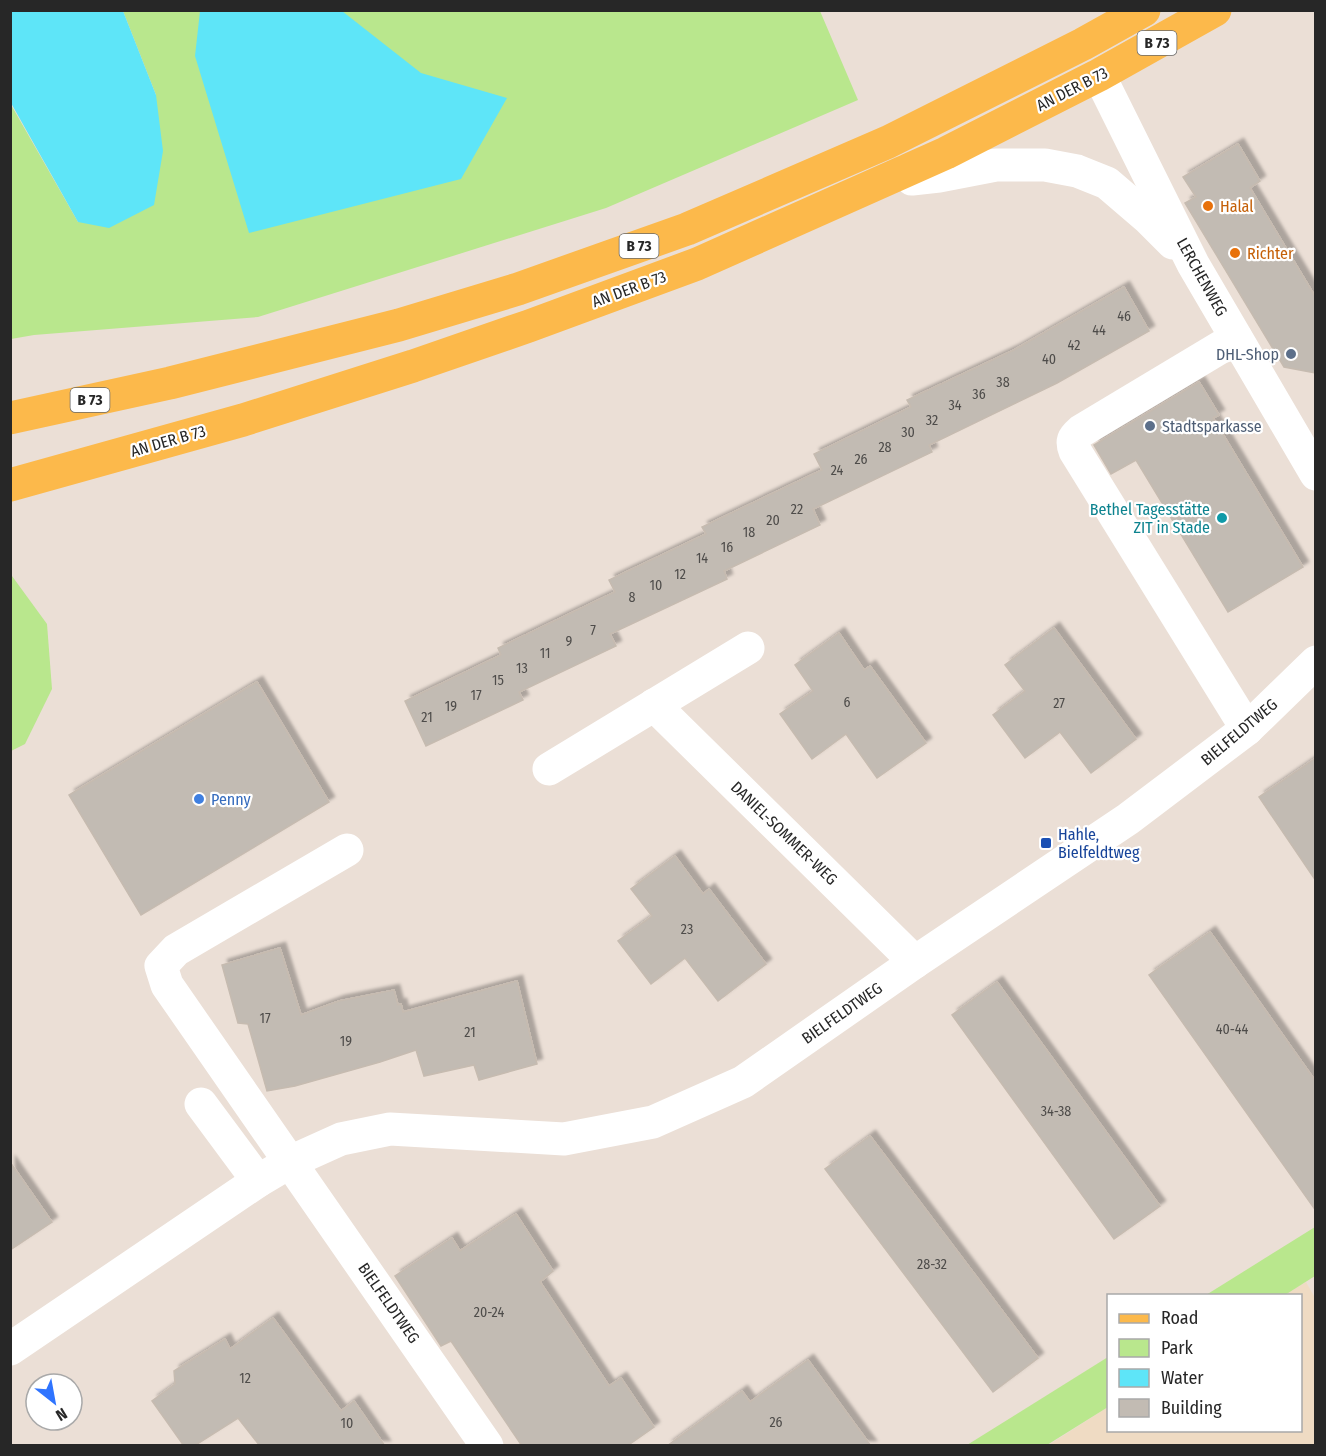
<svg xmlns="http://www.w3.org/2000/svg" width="1326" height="1456" viewBox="0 0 1326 1456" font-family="'Fira Sans Condensed',sans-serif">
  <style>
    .education { fill: #efdbc3 }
    .green { fill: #b9e78d }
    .water { fill: #5ee5f8 }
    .building { fill: #c2bbb3; stroke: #c6bbb0; stroke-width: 1.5; filter: url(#shadow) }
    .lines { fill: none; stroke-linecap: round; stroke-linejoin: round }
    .minor { stroke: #fff; stroke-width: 33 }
    .major { stroke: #fcb94b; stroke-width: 33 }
    .food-dot { fill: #e8710a; stroke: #fff; stroke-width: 2 }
    .service-dot { fill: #5c6f8a; stroke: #fff; stroke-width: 2 }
    .culture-dot { fill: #0f9aa8; stroke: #fff; stroke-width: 2 }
    .shop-dot { fill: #3f7fe0; stroke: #fff; stroke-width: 2 }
    .transit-dot { fill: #1a4fb4; stroke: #fff; stroke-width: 2 }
    .labels { text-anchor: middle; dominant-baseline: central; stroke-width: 4.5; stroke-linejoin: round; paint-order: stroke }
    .number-label { font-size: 14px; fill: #4e4c4a }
    .shield { fill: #fff; stroke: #686868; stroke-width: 1.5 }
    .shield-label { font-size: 15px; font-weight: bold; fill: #272727 }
    .street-label { font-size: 16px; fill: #272727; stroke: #fff }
    .food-label { font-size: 16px; fill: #c56008; stroke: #fff; text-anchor: start }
    .service-label { font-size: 16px; fill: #4e5e75; stroke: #fff; text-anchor: end }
    .culture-label { font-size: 16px; fill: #0d838f; stroke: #fff; text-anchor: end }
    .shop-label { font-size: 16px; fill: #366cbe; stroke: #fff; text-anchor: start }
    .transit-label { font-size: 16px; fill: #164399; stroke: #fff; text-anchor: start }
  </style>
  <defs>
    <filter id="shadow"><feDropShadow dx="5.5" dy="-5.5" stdDeviation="1.5" flood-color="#0004"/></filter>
  </defs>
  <rect width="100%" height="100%" fill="#ebdfd6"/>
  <path class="education" d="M1306 1282 1315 1298V1445L1047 1446 1108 1407V1430H1300V1296L1285 1295Z"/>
  <g class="green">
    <path d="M123 11H820L858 100 606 208 258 317 34 335 11 339 10 103 78 222 156 95Z"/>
    <path d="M12 576 47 624 52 689 25 744 11 751 10 577Z"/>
    <path d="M1315 1227V1276L1285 1295H1206Z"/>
    <path d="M1108 1357V1407L1047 1445H967Z"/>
  </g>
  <g class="water">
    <path d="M11 10 123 11 156 95 163 151 154 205 109 228 78 222 11 103Z"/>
    <path d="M200 11H342L421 73 507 98 461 179 249 233 195 56Z"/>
  </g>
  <g class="building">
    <path d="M1238 144 1260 181 1250 188 1316 298V373L1284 367 1185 203 1196 197 1183 177Z"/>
    <path d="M1124 287 1149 331 1057 383 929 445 932 452 813 509 820 525 724 571 727 579 610 634 616 646 519 692 523 700 426 746 405 701 501 655 498 648 615 592 609 580 706 534 702 527 822 470 814 454 911 407 907 400 1014 350Z"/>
    <path d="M1199 382 1219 415 1213 418 1303 567 1228 612 1136 460 1111 474 1094 445Z"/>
    <path d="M1054 628 1136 739 1091 773 1060 732 1025 758 993 715 1025 691 1005 665Z"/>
    <path d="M839 633 864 670 870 666 926 743 877 778 846 734 812 759 780 714 813 691 795 665Z"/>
    <path d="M257 682 329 802 141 915 69 795Z"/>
    <path d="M1316 758V881L1259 797Z"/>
    <path d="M675 856 703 894 709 889 766 964 718 1001 685 958 651 984 618 941 652 916 631 889Z"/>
    <path d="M1210 932 1316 1082V1211L1149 975Z"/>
    <path d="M280 948 301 1015 339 1001 394 990 398 1005 401 1004 403 1012 517 981 537 1064 479 1080 474 1065 424 1076 416 1050 380 1062 295 1086 267 1091 248 1024 238 1023 222 965Z"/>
    <path d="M997 982 1160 1206 1114 1239 952 1015Z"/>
    <path d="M870 1136 1038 1358 993 1392 825 1169Z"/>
    <path d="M10 1162 52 1222 10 1250Z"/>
    <path d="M516 1214 553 1271 540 1282 609 1386 621 1378 654 1427 627 1446H522L451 1341 441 1346 395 1276 452 1238 460 1251Z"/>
    <path d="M273 1318 341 1411 354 1401 385 1446H260L238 1418 194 1446H184L152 1401 175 1384 174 1371 225 1339 230 1349Z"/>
    <path d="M808 1360 871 1446H667L742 1391 750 1402Z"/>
  </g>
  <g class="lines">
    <g class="minor">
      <path d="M1099 75 1193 264 1316 474"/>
      <path d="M906 171 912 179 939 176 996 165H1045L1077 171 1107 183 1149 219 1173 243"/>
      <path d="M1236 338 1081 431C1073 438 1071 441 1075 451L1247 729"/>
      <path d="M654 705 915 962"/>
      <path d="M549 769 748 648"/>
      <path d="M347 850 176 950 161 966 167 985 487 1446"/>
      <path d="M201 1104 258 1181"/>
      <path d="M10 1349 258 1181 290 1162 341 1139 390 1129 564 1139 653 1122 743 1082 915 962 1128 819 1247 729 1316 662"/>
    </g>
    <g class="major">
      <path d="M10 418 170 383 399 325 518 289 687 229 888 142 1083 44 1144 10"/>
      <path d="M10 485 243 420 413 366 529 326 697 264 946 153 1099 75 1215 10"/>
    </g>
  </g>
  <g class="food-dot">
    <circle cx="1208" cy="206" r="6"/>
    <circle cx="1235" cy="253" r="6"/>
  </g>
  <g class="service-dot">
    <circle cx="1291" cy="354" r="6"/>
    <circle cx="1150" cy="426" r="6"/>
  </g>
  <circle class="culture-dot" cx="1222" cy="518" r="6"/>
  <circle class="shop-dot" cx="199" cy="799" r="6"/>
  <rect class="transit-dot" x="1040" y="837" width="12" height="12" rx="3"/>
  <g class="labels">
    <g class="number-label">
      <text x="1124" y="316">46</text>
      <text x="1099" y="330">44</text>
      <text x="1074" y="345">42</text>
      <text x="1049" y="359">40</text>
      <text x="1003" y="382">38</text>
      <text x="979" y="394">36</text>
      <text x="955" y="405">34</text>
      <text x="932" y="420">32</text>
      <text x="908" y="432">30</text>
      <text x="885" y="447">28</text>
      <text x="861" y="459">26</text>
      <text x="837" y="470">24</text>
      <text x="797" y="509">22</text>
      <text x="773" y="520">20</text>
      <text x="749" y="532">18</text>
      <text x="727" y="547">16</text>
      <text x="702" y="558">14</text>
      <text x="680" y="574">12</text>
      <text x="656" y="585">10</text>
      <text x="632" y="597">8</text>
      <text x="593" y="630">7</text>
      <text x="569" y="641">9</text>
      <text x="545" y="653">11</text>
      <text x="522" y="668">13</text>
      <text x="498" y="680">15</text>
      <text x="476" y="695">17</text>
      <text x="847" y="702">6</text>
      <text x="1059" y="703">27</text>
      <text x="451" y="706">19</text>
      <text x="427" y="717">21</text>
      <text x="687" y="929">23</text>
      <text x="265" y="1018">17</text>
      <text x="1232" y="1029">40-44</text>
      <text x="470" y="1032">21</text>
      <text x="346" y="1041">19</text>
      <text x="1056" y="1111">34-38</text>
      <text x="932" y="1264">28-32</text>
      <text x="489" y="1312">20-24</text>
      <text x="245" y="1378">12</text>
      <text x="776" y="1422">26</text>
      <text x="347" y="1423">10</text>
    </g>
    <g class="shield">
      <rect x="1137.5" y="31" width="39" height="24" rx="4.5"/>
      <rect x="619.5" y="234" width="39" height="24" rx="4.5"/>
      <rect x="70.5" y="388" width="39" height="24" rx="4.5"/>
    </g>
    <g class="shield-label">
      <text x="1157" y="43">B 73</text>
      <text x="639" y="246">B 73</text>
      <text x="90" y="400">B 73</text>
    </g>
    <g class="street-label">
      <text transform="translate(1072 89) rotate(-27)">AN DER B 73</text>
      <text transform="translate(1202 277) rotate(61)">LERCHENWEG</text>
      <text transform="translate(629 289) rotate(-20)">AN DER B 73</text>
      <text transform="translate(168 441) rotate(-16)">AN DER B 73</text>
      <text transform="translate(1239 732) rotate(-40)">BIELFELDTWEG</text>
      <text transform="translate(784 833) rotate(44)">DANIEL-SOMMER-WEG</text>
      <text transform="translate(842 1013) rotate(-35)">BIELFELDTWEG</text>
      <text transform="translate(389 1303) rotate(55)">BIELFELDTWEG</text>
    </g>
    <g class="food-label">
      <text x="1220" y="206">Halal</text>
      <text x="1247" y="253">Richter</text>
    </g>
    <g class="service-label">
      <text x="1279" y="354">DHL-Shop</text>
      <text x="1162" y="426" text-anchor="start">Stadtsparkasse</text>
    </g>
    <g class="culture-label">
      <text x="1210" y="509">Bethel Tagesstätte<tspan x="1210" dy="18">ZIT in Stade</tspan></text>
    </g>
    <g class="shop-label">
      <text x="211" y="799">Penny</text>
    </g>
    <g class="transit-label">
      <text x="1058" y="834">Hahle,<tspan x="1058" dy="18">Bielfeldtweg</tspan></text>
    </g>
  </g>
  <rect width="1326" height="1456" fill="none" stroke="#272727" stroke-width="24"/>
  <rect x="1107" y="1294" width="195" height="138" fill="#ffffff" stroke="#a9a9a9" stroke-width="1.5"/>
  <rect x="1119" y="1314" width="30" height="9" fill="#fcb94b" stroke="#a9a9a9" stroke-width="1.5"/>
  <text x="1161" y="1324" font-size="18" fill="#272727">Road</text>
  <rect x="1119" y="1339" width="30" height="18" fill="#b9e78d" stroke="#a9a9a9" stroke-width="1.5"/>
  <text x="1161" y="1354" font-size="18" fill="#272727">Park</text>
  <rect x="1119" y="1369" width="30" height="18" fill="#5ee5f8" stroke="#a9a9a9" stroke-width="1.5"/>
  <text x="1161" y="1384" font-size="18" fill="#272727">Water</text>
  <rect x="1119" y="1399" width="30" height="18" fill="#c2bbb3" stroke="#a9a9a9" stroke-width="1.5"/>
  <text x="1161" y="1414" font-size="18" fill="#272727">Building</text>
  <g transform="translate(54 1402) rotate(149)"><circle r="28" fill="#ffffff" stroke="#a9a9a9" stroke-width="1.5"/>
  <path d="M0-4.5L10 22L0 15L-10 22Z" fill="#2f74ff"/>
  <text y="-9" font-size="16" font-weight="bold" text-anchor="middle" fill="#272727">N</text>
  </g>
</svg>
